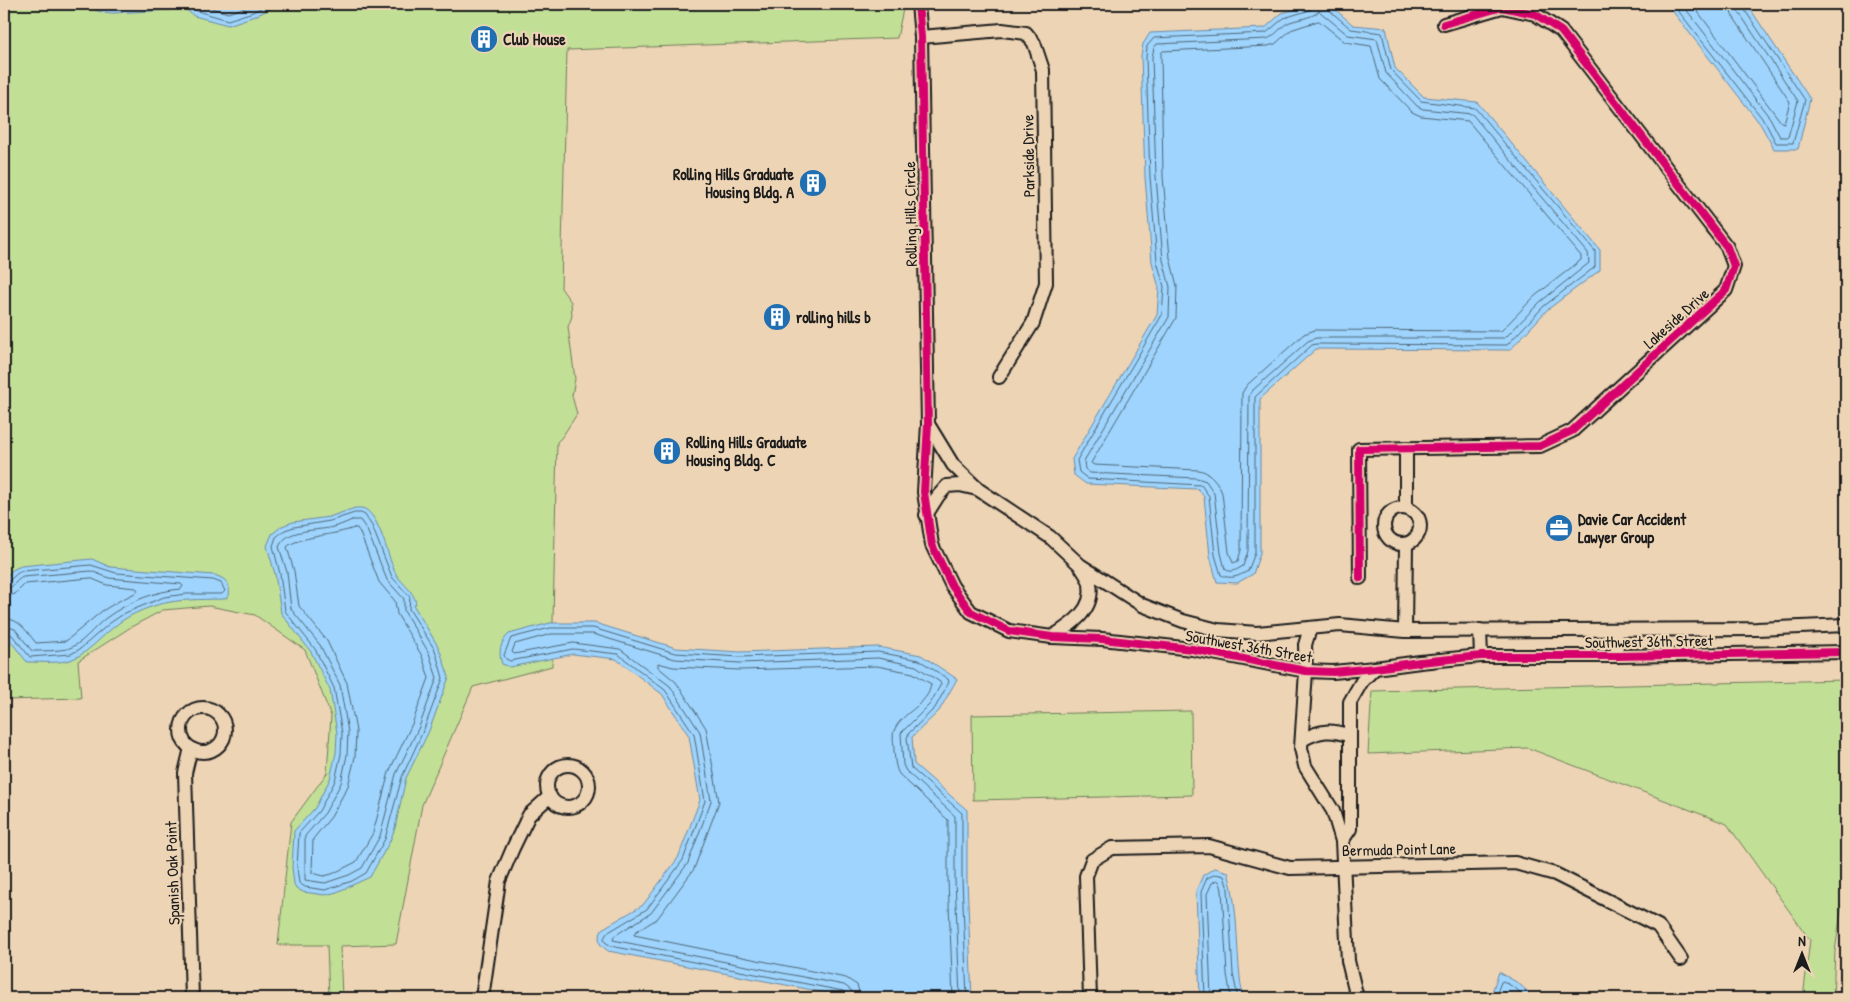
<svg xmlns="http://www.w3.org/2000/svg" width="1850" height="1002" viewBox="0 0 1850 1002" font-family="'Patrick Hand',sans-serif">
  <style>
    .green { fill: #c2df96; stroke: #6f7e59 }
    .water { fill: #9ed4fd; stroke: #6a8aa3 }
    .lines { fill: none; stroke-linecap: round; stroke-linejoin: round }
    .shore { stroke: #506676; stroke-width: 1 }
    .street-casing { stroke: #1c1c1c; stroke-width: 16 }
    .street { stroke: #edd4b5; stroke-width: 12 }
    .cycleway-casing { stroke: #edd4b5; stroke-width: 11 }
    .cycleway { stroke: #d6006c; stroke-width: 8 }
    .labels { text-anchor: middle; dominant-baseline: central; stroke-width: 4.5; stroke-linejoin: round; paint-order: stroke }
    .poi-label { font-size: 16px; font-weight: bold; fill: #1c1c1c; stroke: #edd4b5; text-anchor: start }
    .street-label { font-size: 16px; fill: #1c1c1c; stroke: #edd4b5 }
  </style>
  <rect width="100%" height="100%" fill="#edd4b5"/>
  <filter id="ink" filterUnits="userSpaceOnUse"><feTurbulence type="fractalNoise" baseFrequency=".02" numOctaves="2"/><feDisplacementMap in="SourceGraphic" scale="10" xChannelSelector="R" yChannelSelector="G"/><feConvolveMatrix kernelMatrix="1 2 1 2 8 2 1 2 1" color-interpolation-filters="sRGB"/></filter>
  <g filter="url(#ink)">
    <g class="green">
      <path d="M4 4H1053L903 9 897 38 567 50 561 288 571 302 572 316 568 327 575 379 572 396 577 414 562 437 557 442 552 666 473 687 422 805 396 944 340 946 342 998H329L327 945H278L291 822 327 773 331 716 305 650 255 615 209 606 163 610 131 627 78 661 81 698 4 700Z"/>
      <path d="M1846 680V879L1835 951 1833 998H1803L1810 940 1727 824 1528 748 1368 754 1372 691Z"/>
      <path d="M1191 711 1192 795 973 800 972 715Z"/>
    </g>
    <g class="water">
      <path d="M78 4H275L270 9 255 16 228 25 194 16 180 5 171 10 113 13 101 12Z"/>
      <path d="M1667 4H1747L1810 99 1798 149H1774L1761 125Z"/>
      <path d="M1330 5 1353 25 1386 28 1395 68 1424 97 1477 102 1600 250V270L1547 310 1510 350 1316 349 1260 399V553L1253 574 1237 583 1217 582 1210 556 1204 497 1198 489 1086 484 1074 475 1072 459 1157 315 1159 288 1152 262 1145 177 1141 56 1143 44 1150 33 1265 28 1282 13 1307 6Z"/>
      <path d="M355 508C357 508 360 508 362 508 380 512 388 560 396 574 403 585 413 590 416 603L414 606 439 648 449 677 429 731 406 778 395 828 390 841 370 877 337 892 325 895 303 892 296 888 294 884 292 867 294 831 315 808 330 779 336 753 337 733 330 690 311 652 281 613 275 574 267 546 272 534 282 526 293 522 329 517Z"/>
      <path d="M92 559 110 567 214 575C225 578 231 583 229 596L225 599C186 600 164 598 128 617 108 628 92 651 73 659 60 664 41 662 27 662L8 638 4 637V581L12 570 21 566Z"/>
      <path d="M550 623H595L676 648 740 652 878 647 921 655 957 679 939 711 912 737 914 764 967 810V879L972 998H854L608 951 600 944 599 937 602 929 643 905 678 858 700 800 689 736 662 694 616 659 573 654 510 667 502 664C498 653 500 642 509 634Z"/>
      <path d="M1215 868 1228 872C1240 912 1235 957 1243 998H1200L1196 891 1203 875Z"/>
      <path d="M1499 972 1518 983 1535 998H1490Z"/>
    </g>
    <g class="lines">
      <g class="shore">
        <path d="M91 4C116 12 143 5 169 5L172 4"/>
        <path d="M189 4 197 11 228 20 253 12 268 4"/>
        <path d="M198 4 228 13 255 4"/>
        <path d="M1313 4 1310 10 1284 18 1266 33 1154 38 1147 46 1146 57 1150 177 1157 261 1164 287 1162 315 1077 460 1079 472 1088 479 1201 485 1209 496 1215 555 1221 575C1231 580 1239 576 1248 571L1255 553V397L1312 345 1316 344 1507 345 1544 306 1595 267V251L1475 108 1421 101 1391 70 1382 33 1351 29 1328 9 1326 4"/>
        <path d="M1673 4 1765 122 1776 143H1793L1805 100 1744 9 1743 4"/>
        <path d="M1682 4 1770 118 1780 137H1788L1798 101 1738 11 1736 4"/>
        <path d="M1692 4 1781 122 1784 123 1790 102 1732 15 1729 4"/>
        <path d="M1319 11 1348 35 1377 39 1386 73 1417 106 1423 109 1472 114 1588 253 1589 263 1540 302 1505 338H1316L1308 341 1253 390 1249 395 1248 551 1243 566C1238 569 1231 574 1225 569L1221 553 1214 493 1206 481 1197 478 1090 473 1085 469 1084 461 1169 317 1170 287 1163 260 1156 177 1152 57 1154 48 1157 44 1267 39C1275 36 1279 29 1286 24 1296 18 1310 20 1319 11Z"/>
        <path d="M1319 21 1345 42 1371 46 1380 79 1412 112 1421 116 1468 121 1581 256V260L1535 296 1501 331 1315 330 1304 334 1247 385 1242 393 1241 550 1238 561 1233 563 1229 552 1222 493C1218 482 1210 472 1199 470L1094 465 1091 463 1176 318 1177 286 1170 258 1163 176 1161 53 1163 51 1268 46 1275 44 1291 30Z"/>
        <path d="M355 513H361L365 515 372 526 392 577 410 597 409 609 435 650 443 678 424 729 402 777 385 839 366 873 352 881 325 890 305 887 299 883 297 867 299 833 319 811 335 781 341 754 342 733 334 688 315 649 285 611 280 574 273 546 276 537 285 530 294 527 330 521Z"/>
        <path d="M352 520H360L367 530 387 580 404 599V611L429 653 437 678 419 727 396 774 380 836 362 868 349 875 325 883 305 880V836L325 813 341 783 347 755 348 732 340 685 320 645 291 609 287 572 279 547C286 529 313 531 329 528 337 526 344 524 352 520Z"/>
        <path d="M354 528H357L360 533 379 582 395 601 397 614 422 656 429 678 412 724 389 772 373 833 356 862 332 874 324 876 312 873 313 839 331 817 348 786 355 757 356 731 347 683 327 641 299 606 294 571 287 547C296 537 337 535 354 528Z"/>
        <path d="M4 583C11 582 15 573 22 571L91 565 116 573 213 580 221 583 225 591 222 594H186L164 597 125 613 110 623 80 649 71 654 30 657 12 635 4 632"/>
        <path d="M4 589C14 589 15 580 23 577L91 571 109 578 181 584 183 586 181 589C155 591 128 602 106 618 94 627 82 645 67 649 57 651 43 651 32 651L15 629 4 626"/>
        <path d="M4 597 15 594 25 584 90 578 107 585 136 588 138 590 137 592 119 601 102 611 66 641 36 643C27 632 20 619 4 618"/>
        <path d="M847 998V994L843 991 611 946 605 942 604 938 607 933 647 909 683 860 705 801 694 734 665 690 618 654 573 649 510 661 506 659 504 655 511 638 550 628H593L675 653 740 657 878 652 919 660 948 679 949 682 935 708 909 733 907 738 911 768 962 813V880L967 998"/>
        <path d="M854 998 851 990 844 985 613 940 614 936 651 913 688 863 711 801 700 732 670 686 620 649 573 643 514 654 512 652 515 644 551 634H593L675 659 740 663 878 658 916 666 940 682 941 684 930 704 901 733 903 765 906 771 955 816V880L960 998"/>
        <path d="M861 998 857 985 846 978 634 935 635 932 657 919 694 869 719 802 706 728 676 682 658 667V663L673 667 740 670 877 666 913 673 931 684C929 705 901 712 894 731 892 737 894 744 894 751 895 759 895 767 899 774L948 820V880L953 998"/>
        <path d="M1205 998 1201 892 1207 878 1216 874 1224 876 1228 889 1233 974 1238 998"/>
        <path d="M1211 998 1207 894 1212 883 1217 880 1220 882 1222 890 1227 974 1231 998"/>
        <path d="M1495 998 1501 982 1503 981 1515 988 1527 998"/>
      </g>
      <defs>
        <g id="street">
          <path d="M918 4 921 37 928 424 924 492 932 545 952 586 971 612 1009 631 1052 637 1102 639 1192 649 1306 671 1333 672 1375 668 1420 662 1481 656H1617L1846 652"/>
          <path d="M921 37 1002 30 1026 33 1034 43 1043 70 1046 283 1033 323 999 377"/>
          <path d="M928 424 953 465 979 490 1050 537 1080 565 1142 605 1183 621 1218 630 1257 633 1340 625 1405 631 1757 629 1846 625"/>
          <path d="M1406 448V508"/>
          <circle cx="1402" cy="526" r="18"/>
          <path d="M926 515 938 496 947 486 960 485 977 489"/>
          <path d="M1360 578 1359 449 1540 446 1572 431 1726 290 1734 266 1727 247 1561 31 1535 14 1502 7 1444 24"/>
          <path d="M1310 628 1305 645 1306 671 1301 748 1305 766 1333 811 1342 841 1348 961 1357 998"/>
          <path d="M1480 630 1481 656"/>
          <path d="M1616 630 1617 656"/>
          <path d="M1405 631 1406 544"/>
          <path d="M1052 637C1071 625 1095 610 1090 584 1089 578 1084 572 1081 567"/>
          <circle cx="203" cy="730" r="22"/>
          <path d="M1302 740C1320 730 1331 729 1350 736"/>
          <path d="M191 748 185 773 192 998"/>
          <circle cx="568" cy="786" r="21"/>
          <path d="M1342 841 1350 829V702L1362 681 1375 668"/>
          <path d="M482 998 499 881 513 848 529 815 550 796"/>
          <path d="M1090 998 1086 876 1092 860 1112 848 1209 846 1290 868 1515 863 1555 874 1658 926 1681 959"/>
        </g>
      </defs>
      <use href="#street" class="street-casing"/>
      <use href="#street" class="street"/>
      <defs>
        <g id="cycleway">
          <path d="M918 4 921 37 928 424 924 492 932 545 952 586 971 612 1009 631 1052 637 1102 639 1192 649 1306 671 1333 672 1375 668 1420 662 1481 656H1617L1846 652"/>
          <path d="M1360 578 1359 449 1540 446 1572 431 1726 290 1734 266 1727 247 1561 31 1535 14 1502 7 1444 24"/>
        </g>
      </defs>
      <use href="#cycleway" class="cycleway-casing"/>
      <use href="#cycleway" class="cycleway"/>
    </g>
  </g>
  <defs>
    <symbol id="building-disc" viewBox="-11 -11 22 22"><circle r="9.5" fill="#1f6fb2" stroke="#edd4b5"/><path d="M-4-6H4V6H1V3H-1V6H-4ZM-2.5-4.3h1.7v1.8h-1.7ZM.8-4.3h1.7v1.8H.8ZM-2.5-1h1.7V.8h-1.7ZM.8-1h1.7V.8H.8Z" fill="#fff"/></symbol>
    <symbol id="office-disc" viewBox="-11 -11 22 22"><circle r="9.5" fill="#1f6fb2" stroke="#edd4b5"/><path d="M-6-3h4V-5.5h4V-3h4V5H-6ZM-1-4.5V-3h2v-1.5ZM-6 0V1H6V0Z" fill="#fff"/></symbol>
  </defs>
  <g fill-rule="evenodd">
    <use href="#building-disc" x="468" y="23" width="32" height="32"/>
    <use href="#building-disc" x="797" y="167" width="32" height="32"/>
    <use href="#building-disc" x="761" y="301" width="32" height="32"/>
    <use href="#building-disc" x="651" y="435" width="32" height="32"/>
    <use href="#office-disc" x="1543" y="512" width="32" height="32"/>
  </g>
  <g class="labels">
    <g class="poi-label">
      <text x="503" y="39">Club House</text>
      <text x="794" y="174" text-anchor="end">Rolling Hills Graduate<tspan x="794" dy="18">Housing Bldg. A</tspan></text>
      <text x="796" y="317">rolling hills b</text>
      <text x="686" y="442">Rolling Hills Graduate<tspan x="686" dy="18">Housing Bldg. C</tspan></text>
      <text x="1578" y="519">Davie Car Accident<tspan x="1578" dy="18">Lawyer Group</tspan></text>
    </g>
    <g class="street-label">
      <text transform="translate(1028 156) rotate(-91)">Parkside Drive</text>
      <text transform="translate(910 214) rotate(-91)">Rolling Hills Circle</text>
      <text transform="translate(1676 318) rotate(-42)">Lakeside Drive</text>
      <text transform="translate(1649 641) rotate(-1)">Southwest 36th Street</text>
      <text transform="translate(1249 646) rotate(10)">Southwest 36th Street</text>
      <text transform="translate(1399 849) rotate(-1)">Bermuda Point Lane</text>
      <text transform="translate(172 873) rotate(-92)">Spanish Oak Point</text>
    </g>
  </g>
  <rect width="1850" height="1002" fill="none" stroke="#edd4b5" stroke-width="20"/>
  <rect x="10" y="10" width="1830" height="982" fill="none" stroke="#1c1c1c" stroke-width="2" filter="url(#ink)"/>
  <g transform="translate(1802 954)" stroke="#edd4b5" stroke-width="4" paint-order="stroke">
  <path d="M0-4L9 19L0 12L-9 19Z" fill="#1c1c1c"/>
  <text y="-8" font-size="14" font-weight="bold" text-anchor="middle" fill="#1c1c1c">N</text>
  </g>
</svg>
